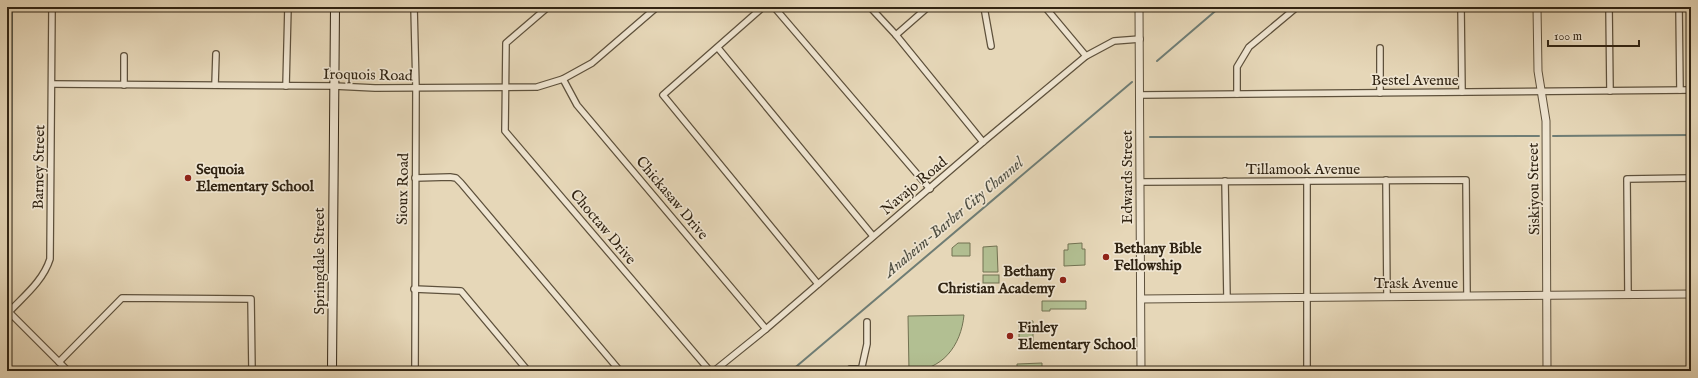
<svg xmlns="http://www.w3.org/2000/svg" width="1698" height="378" viewBox="0 0 1698 378" font-family="'IM FELL English',serif">
  <style>
    .green { fill: #b2bf92; stroke: #727252 }
    .lines { fill: none; stroke-linecap: round; stroke-linejoin: round }
    .stream { stroke: #6f7d75; stroke-width: 2 }
    .minor-casing { stroke: #5e513c; stroke-width: 8 }
    .tertiary-casing { stroke: #5e513c; stroke-width: 9 }
    .secondary-casing { stroke: #312413; stroke-width: 10 }
    .minor { stroke: #efe5d1; stroke-width: 5.5 }
    .tertiary { stroke: #efe5d1; stroke-width: 7 }
    .secondary { stroke: #efe5d1; stroke-width: 8 }
    .poi-dot { fill: #8f2418; stroke: #efe5d1; stroke-width: 1.5 }
    .labels { text-anchor: middle; dominant-baseline: central; stroke-width: 3.5; stroke-linejoin: round; paint-order: stroke }
    .street-label { font-size: 15px; fill: #312413; stroke: #efe5d1 }
    .poi-label { font-size: 15px; font-weight: bold; fill: #312413; stroke: #efe5d1; text-anchor: start }
    .water-label { font-size: 16px; font-style: italic; fill: #505044; stroke: #efe5d1 }
  </style>
  <rect width="100%" height="100%" fill="#e6d7b8"/>
  <filter id="stains"><feTurbulence type="fractalNoise" baseFrequency=".005" numOctaves="4"/><feColorMatrix values="0 0 0 0 .2 0 0 0 0 .09 0 0 0 0 .02 0 0 0 .5 -.17"/></filter>
  <radialGradient id="worn" r=".72"><stop offset=".6" stop-color="#630" stop-opacity="0"/><stop offset="1" stop-color="#630" stop-opacity=".3"/></radialGradient>
  <g class="green">
    <path d="M958 243H970V256H952V248Z"/>
    <path d="M1082 243V249H1085V265L1064 266V250H1068V244Z"/>
    <path d="M997 246 998 272H983V247Z"/>
    <rect x="983" y="275" width="16" height="8"/>
    <path d="M1042 301H1086V309H1050V311H1042Z"/>
    <path d="M964 315C961 346 942 371 909 371L908 316Z"/>
    <path d="M1019 321H1033V343L1019 344Z"/>
    <path d="M1042 363V371H1017V364Z"/>
  </g>
  <g class="lines">
    <g class="stream">
      <path d="M1157 61 1220 7"/>
      <path d="M1553 136 1691 135"/>
      <path d="M1150 137 1539 136"/>
      <path d="M7 273 11 271 12 7"/>
      <path d="M791 371 1132 82"/>
    </g>
    <defs>
      <g id="minor">
        <path d="M414 7 416 88 415 371"/>
        <path d="M548 7 506 43 505 131 710 371"/>
        <path d="M763 7 663 95 818 284"/>
        <path d="M774 7 930 189"/>
        <path d="M870 7 896 35 983 142"/>
        <path d="M984 7 991 46"/>
        <path d="M1045 7 1086 56"/>
        <path d="M1461 7 1462 92"/>
        <path d="M1609 7 1610 91"/>
        <path d="M1679 7 1680 90"/>
        <path d="M896 35 928 7"/>
        <path d="M718 48 873 236"/>
        <path d="M1380 48V93"/>
        <path d="M563 79 577 105 766 329"/>
        <path d="M52 84 334 86 375 88 537 87 563 79 592 63 657 7"/>
        <path d="M124 85V56"/>
        <path d="M215 85 216 54"/>
        <path d="M286 86 288 7"/>
        <path d="M1237 94V67L1249 47 1297 7"/>
        <path d="M1140 95 1691 90"/>
        <path d="M415 178 450 177 456 178 461 183 620 371"/>
        <path d="M1386 180 1387 296"/>
        <path d="M1225 181 1227 298"/>
        <path d="M1307 181V371"/>
        <path d="M1140 182 1466 180 1467 296"/>
        <path d="M414 289 461 291 528 371"/>
        <path d="M1628 295 1627 179 1691 178"/>
        <path d="M7 310 68 371"/>
        <path d="M9 312C24 296 43 281 50 259L52 7"/>
        <path d="M59 362 122 298 251 299 252 371"/>
        <path d="M714 371 766 329 983 142 1086 56 1114 41 1140 39"/>
        <path d="M848 371 850 369H861"/>
        <path d="M861 371 867 344V322"/>
      </g>
      <g id="tertiary">
        <path d="M1139 7 1141 371"/>
        <path d="M1537 7 1538 71 1546 121 1547 371"/>
        <path d="M1141 299 1691 294"/>
      </g>
      <path id="secondary" d="M332 371 335 7"/>
    </defs>
    <use href="#minor" class="minor-casing"/>
    <use href="#tertiary" class="tertiary-casing"/>
    <use href="#secondary" class="secondary-casing"/>
    <use href="#minor" class="minor"/>
    <use href="#tertiary" class="tertiary"/>
    <use href="#secondary" class="secondary"/>
  </g>
  <g class="poi-dot">
    <circle cx="188" cy="178" r="4"/>
    <circle cx="1106" cy="257" r="4"/>
    <circle cx="1063" cy="280" r="4"/>
    <circle cx="1010" cy="336" r="4"/>
  </g>
  <g class="labels">
    <g class="street-label">
      <text transform="translate(368 75) rotate(1)">Iroquois Road</text>
      <text x="1415" y="80">Bestel Avenue</text>
      <text transform="translate(39 167) rotate(-89)">Barney Street</text>
      <text x="1303" y="169">Tillamook Avenue</text>
      <text transform="translate(1127 177) rotate(-90)">Edwards Street</text>
      <text transform="translate(914 186) rotate(-40)">Navajo Road</text>
      <text transform="translate(403 189) rotate(-89)">Sioux Road</text>
      <text transform="translate(1534 189) rotate(-91)">Siskiyou Street</text>
      <text transform="translate(672 198) rotate(50)">Chickasaw Drive</text>
      <text transform="translate(603 227) rotate(50)">Choctaw Drive</text>
      <text transform="translate(319 261) rotate(-90)">Springdale Street</text>
      <text x="1416" y="283">Trask Avenue</text>
    </g>
    <g class="poi-label">
      <text x="196" y="169">Sequoia<tspan x="196" dy="17">Elementary School</tspan></text>
      <text x="1114" y="248">Bethany Bible<tspan x="1114" dy="17">Fellowship</tspan></text>
      <text x="1055" y="271" text-anchor="end">Bethany<tspan x="1055" dy="17">Christian Academy</tspan></text>
      <text x="1018" y="327">Finley<tspan x="1018" dy="17">Elementary School</tspan></text>
    </g>
    <g class="water-label">
      <text transform="translate(954 218) rotate(-40)">Anaheim-Barber City Channel</text>
    </g>
  </g>
  <rect width="1698" height="378" fill="none" stroke="#e6d7b8" stroke-width="24"/>
  <rect x="8" y="8" width="1682" height="362" fill="none" stroke="#312413" stroke-width="2"/>
  <rect x="12" y="12" width="1674" height="354" fill="none" stroke="#312413"/>
  <path d="M1548 40v6h91v-6" fill="none" stroke="#312413" stroke-width="2"/>
  <text x="1554" y="40" font-size="12" fill="#312413" stroke="#efe5d1" stroke-width="3" paint-order="stroke">100 m</text>
  <rect width="100%" height="100%" filter="url(#stains)"/>
  <rect width="100%" height="100%" fill="url(#worn)"/>
</svg>
